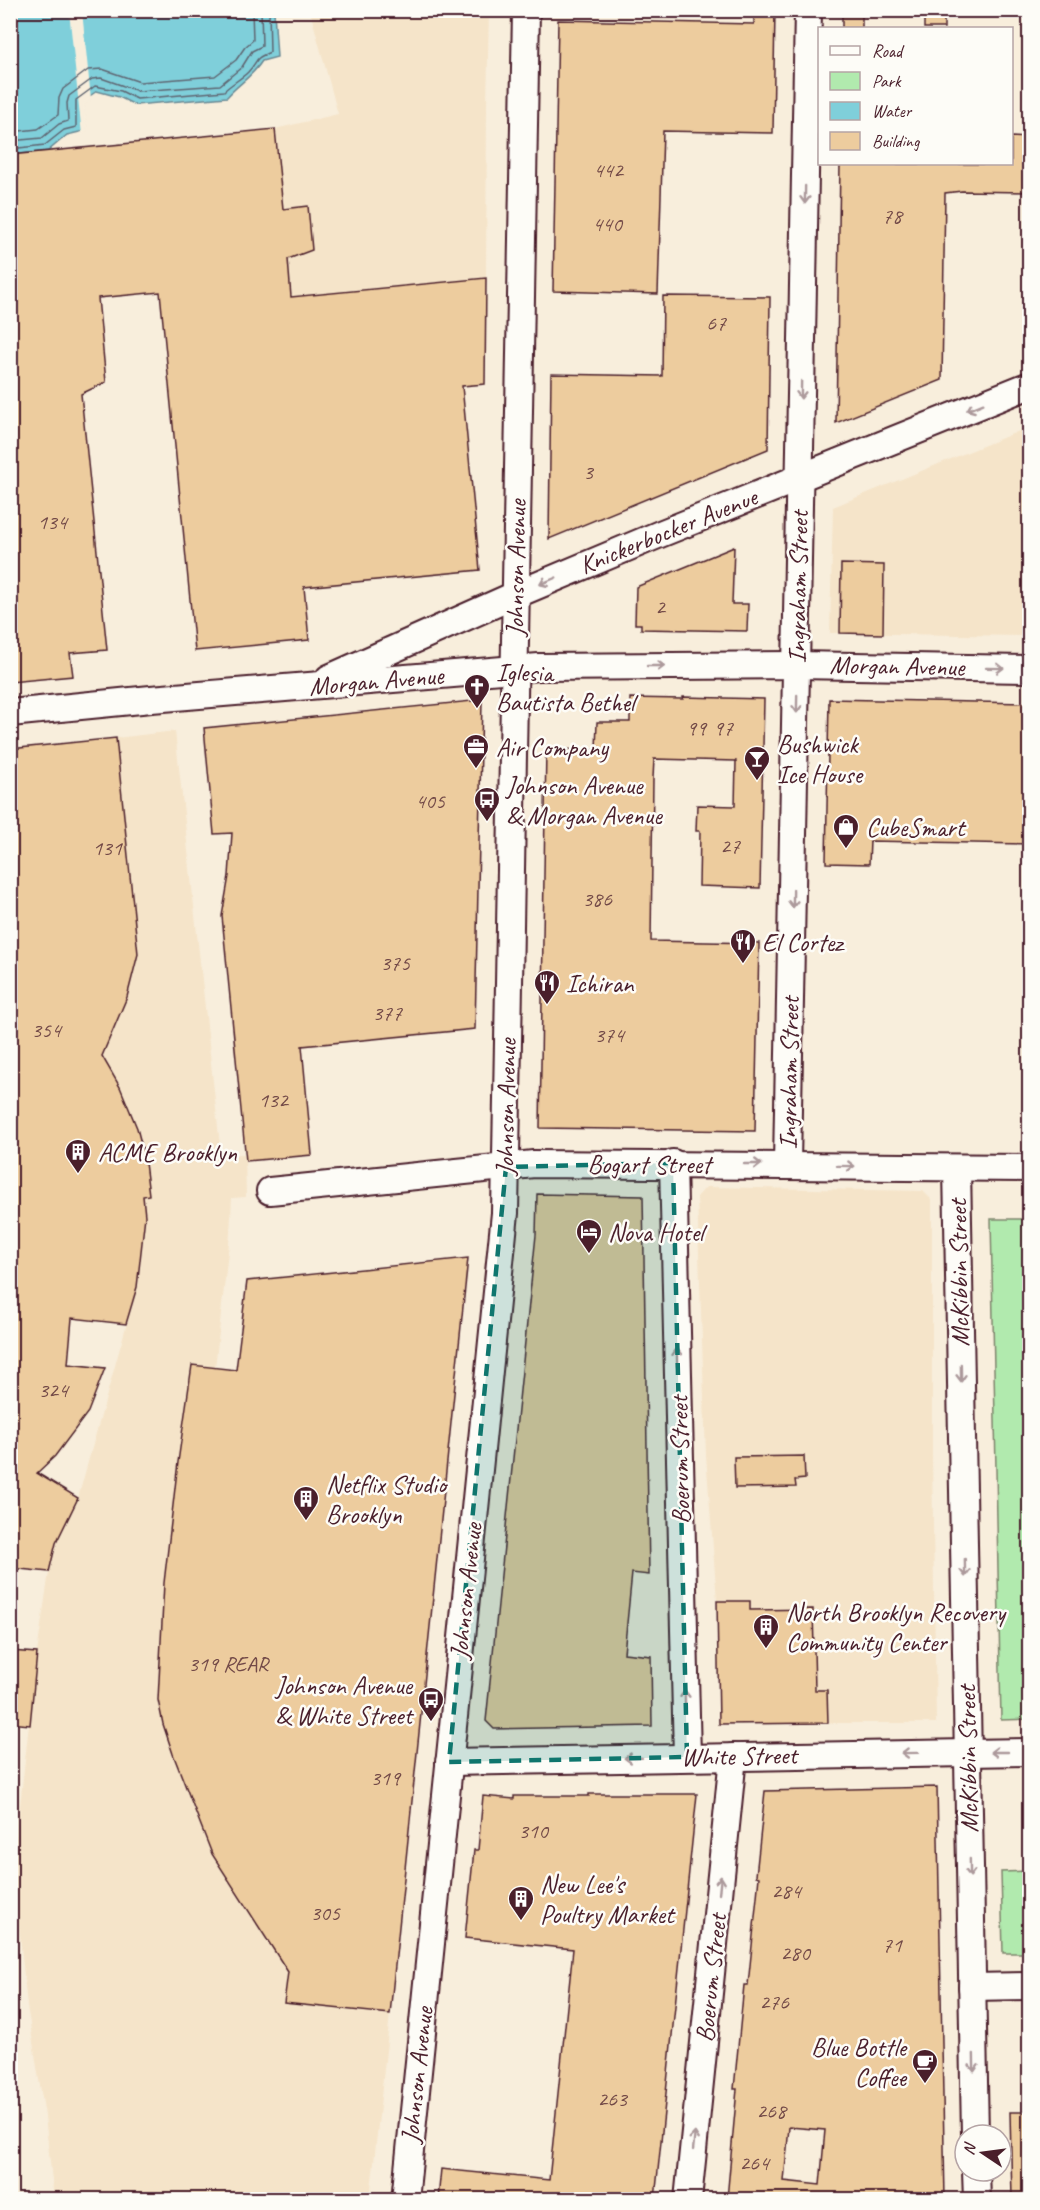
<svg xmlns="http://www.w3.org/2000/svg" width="1040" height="2210" viewBox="0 0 1040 2210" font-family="Caveat,sans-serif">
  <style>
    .built { fill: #f5e4c9; fill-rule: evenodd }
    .green { fill: #b1eaae; stroke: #7e846c; stroke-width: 1.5 }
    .water { fill: #7fcfda; stroke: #6a8994; stroke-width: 1.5 }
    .pier { fill: #f8eedc }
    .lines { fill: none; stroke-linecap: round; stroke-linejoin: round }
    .shore { stroke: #5f6571; stroke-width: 1.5 }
    .building { fill: #edcc9e; stroke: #4a1f2b; stroke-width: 1.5; fill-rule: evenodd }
    .street-casing { stroke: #4a1f2b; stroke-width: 30 }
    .street { stroke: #fdfcf7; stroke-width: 26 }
    .oneway { stroke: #ac999b }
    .marked { fill: #0f766e; fill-opacity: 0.2; stroke: #0f766e; stroke-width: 4.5; stroke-dasharray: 12 8; stroke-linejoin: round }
    .labels { text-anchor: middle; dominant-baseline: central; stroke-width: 5; stroke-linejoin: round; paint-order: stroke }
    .number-label { font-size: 22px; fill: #734a48 }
    .street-label { font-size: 26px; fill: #4a1f2b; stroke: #fdfcf7 }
    .poi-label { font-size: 26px; fill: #4a1f2b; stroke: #fdfcf7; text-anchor: start }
  </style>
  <rect width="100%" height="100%" fill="#f8eedc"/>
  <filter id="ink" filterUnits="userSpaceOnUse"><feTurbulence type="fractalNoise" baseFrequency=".0167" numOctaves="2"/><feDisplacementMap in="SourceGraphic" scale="12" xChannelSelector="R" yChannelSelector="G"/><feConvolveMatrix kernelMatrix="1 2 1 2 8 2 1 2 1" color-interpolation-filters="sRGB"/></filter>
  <g filter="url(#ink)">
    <g class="built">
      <path d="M310 11H489L487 104 486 278 291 297 288 259 312 250 308 207 283 209 275 129 338 114Z"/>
      <path d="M1029 427V636L830 633 833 507Z"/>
      <path d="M175 731 221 1155 245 1154 246 1197 232 1198 230 1234 215 1368 192 1366 178 1462 164 1583 158 1700 163 1724 173 1754 212 1854 288 1972 285 2003 390 2014 370 2199H54L45 2116 27 2006 15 1886 16 1841 37 1653 49 1572 56 1543 78 1498 137 1287 145 1216 143 1196 149 1195 137 1128 120 1087 100 1054 138 954 116 738Z"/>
      <path d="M706 1187 923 1191 932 1200V1455L936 1723H828L827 1690H815L813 1609 750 1610 749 1601H717L706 1455 697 1197ZM804 1456 795 1480V1487L735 1488 734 1457Z"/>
    </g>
    <g class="green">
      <path d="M991 1219H1029V1719L1001 1720Z"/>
      <path d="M1029 1871V1953H1003L1001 1872Z"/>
    </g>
    <path class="water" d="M11 11H274L277 57 262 61C251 78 239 83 227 97L135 105 119 97 97 91 81 102 84 131 67 135 48 151 11 155Z"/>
    <path class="pier" d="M69 11H82L91 99 84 104 87 131 82 135Z"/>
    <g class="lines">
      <g class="shore">
        <path d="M10 132 38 129 58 115 59 98 63 89 88 70 102 69 140 82 215 76 236 60 245 47 253 40 252 10"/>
        <path d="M10 141 42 138 59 124 68 121 67 103 69 96 92 79 101 78 138 91 220 85 242 67 252 51 262 46 261 10"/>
        <path d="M10 149 45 145 64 130 76 127V100L95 86 121 91 137 99 224 91C231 84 241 79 248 72 260 59 252 60 270 52L269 10"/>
      </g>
    </g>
    <g class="building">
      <path d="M754 10H775L773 133 663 131 658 294 553 291 558 20 754 24Z"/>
      <rect x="842" y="10" width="20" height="18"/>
      <rect x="924" y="10" width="20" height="18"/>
      <path d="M275 129 283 209 308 206 312 250 288 259 291 297 486 278 485 384 462 386 480 570 304 587 309 640 195 651 160 292 98 298 106 382 81 394 107 650 70 653 73 676 10 682V155Z"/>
      <path d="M1011 137 1029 138V192L962 191 945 193 942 380 836 423 840 164H1011Z"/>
      <path d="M663 296 770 297 768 449 549 539 551 374 662 376Z"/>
      <path d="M734 547 732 604H748L747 631 641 629V624H635L636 587Z"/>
      <path d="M841 564 884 565 883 634 840 633Z"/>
      <path d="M683 697 764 699 760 888 699 886 700 831H696L697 805 735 806 736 761 654 759 653 778 651 941 759 943 755 1131 540 1128 546 749 596 750 597 722H630V698L683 699Z"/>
      <path d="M829 699 1029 703V844L870 841 869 864 826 863Z"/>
      <path d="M482 700 475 1029 302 1046 312 1155 246 1161 222 916 229 876 232 833 214 834 204 728Z"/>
      <path d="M116 738 138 954 127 997 102 1056 120 1087 137 1128 144 1155 149 1195 143 1196 145 1216 137 1287 126 1324 72 1318 68 1364 105 1368 88 1412 55 1456 37 1473 78 1498 56 1543 49 1572 10 1568V1541L16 1491 10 1495V749Z"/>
      <path d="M537 1194 643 1196 649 1575 632 1573 624 1653 651 1656 652 1726 494 1729 486 1721 536 1235Z"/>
      <path d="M468 1258 390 2014 284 2003 288 1972 212 1854 173 1754 163 1724 158 1700 164 1583 178 1462 192 1365 236 1370 247 1281Z"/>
      <path d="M804 1456 805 1479 795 1480 796 1487 735 1488 734 1457Z"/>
      <path d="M717 1601H750V1610L813 1609 815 1690H827L828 1723 719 1724Z"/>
      <path d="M10 1651 37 1653 30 1725 10 1723Z"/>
      <path d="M937 1787 945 2199H727L737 2089H734L744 1985H748L759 1877 756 1876 765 1791ZM789 2127 825 2130 820 2185 784 2181Z"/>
      <path d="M589 1794H697L655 2199H438L441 2169 549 2180 573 1949 465 1938 474 1850H478L483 1796 514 1799V1796H589Z"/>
      <path d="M1010 2112H1029V2199H1012Z"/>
    </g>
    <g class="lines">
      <defs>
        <g id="street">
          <path d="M329 678 515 595 660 534 1030 385"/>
          <path d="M10 713 151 699 539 667 797 665 1030 669"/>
          <path d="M673 1163 687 1757"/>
          <path d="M787 1164 808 10"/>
          <path d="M957 1168 975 2135"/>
          <path d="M270 1191 534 1164 1030 1168"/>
          <path d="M449 1762 1030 1752"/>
          <path d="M972 1987 1030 1986"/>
          <path d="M976 2171 977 2200"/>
          <path d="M405 2200 505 1213 526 10"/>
          <path d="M688 2200 733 1757"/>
        </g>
      </defs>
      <use href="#street" class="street-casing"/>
      <use href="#street" class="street"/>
    </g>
    <defs><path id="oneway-shaft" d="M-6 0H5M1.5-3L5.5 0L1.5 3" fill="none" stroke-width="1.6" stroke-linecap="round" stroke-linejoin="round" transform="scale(1.5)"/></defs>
    <g class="oneway">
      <use href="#oneway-shaft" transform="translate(805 195) rotate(91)"/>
      <use href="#oneway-shaft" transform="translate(801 390) rotate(91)"/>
      <use href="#oneway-shaft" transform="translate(975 407) rotate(158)"/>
      <use href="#oneway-shaft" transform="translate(548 581) rotate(157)"/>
      <use href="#oneway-shaft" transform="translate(656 666)"/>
      <use href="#oneway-shaft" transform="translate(995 668) rotate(1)"/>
      <use href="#oneway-shaft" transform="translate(797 704) rotate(91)"/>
      <use href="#oneway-shaft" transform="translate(793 899) rotate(91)"/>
      <use href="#oneway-shaft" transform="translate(753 1164)"/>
      <use href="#oneway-shaft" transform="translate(846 1166) rotate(1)"/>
      <use href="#oneway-shaft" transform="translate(677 1357) rotate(-91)"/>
      <use href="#oneway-shaft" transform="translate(961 1373) rotate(89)"/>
      <use href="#oneway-shaft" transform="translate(965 1568) rotate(89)"/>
      <use href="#oneway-shaft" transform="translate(685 1699) rotate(-91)"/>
      <use href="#oneway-shaft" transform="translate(999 1752) rotate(-180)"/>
      <use href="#oneway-shaft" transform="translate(910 1753) rotate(179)"/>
      <use href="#oneway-shaft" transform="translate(633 1758) rotate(179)"/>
      <use href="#oneway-shaft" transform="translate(970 1868) rotate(89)"/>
      <use href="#oneway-shaft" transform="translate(720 1885) rotate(-84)"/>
      <use href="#oneway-shaft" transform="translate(974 2063) rotate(89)"/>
      <use href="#oneway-shaft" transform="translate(694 2141) rotate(-84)"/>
    </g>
  </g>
  <path class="marked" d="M673 1163 687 1757 449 1762 506 1167Z"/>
  <defs>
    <symbol id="church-pin" viewBox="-11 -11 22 30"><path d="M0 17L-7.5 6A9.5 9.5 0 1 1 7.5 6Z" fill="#4a1f2b" stroke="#fdfcf7"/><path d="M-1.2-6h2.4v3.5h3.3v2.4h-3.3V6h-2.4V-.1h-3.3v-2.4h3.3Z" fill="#fff"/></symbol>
    <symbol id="office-pin" viewBox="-11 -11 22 30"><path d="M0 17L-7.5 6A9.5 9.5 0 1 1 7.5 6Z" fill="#4a1f2b" stroke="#fdfcf7"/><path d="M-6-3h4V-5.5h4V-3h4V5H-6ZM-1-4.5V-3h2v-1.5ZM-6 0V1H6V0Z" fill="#fff"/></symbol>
    <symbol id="bar-pin" viewBox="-11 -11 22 30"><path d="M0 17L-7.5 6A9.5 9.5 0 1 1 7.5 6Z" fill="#4a1f2b" stroke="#fdfcf7"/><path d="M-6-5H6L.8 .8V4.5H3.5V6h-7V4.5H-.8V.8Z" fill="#fff"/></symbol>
    <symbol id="bus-pin" viewBox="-11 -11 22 30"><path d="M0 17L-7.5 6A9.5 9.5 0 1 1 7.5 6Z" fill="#4a1f2b" stroke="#fdfcf7"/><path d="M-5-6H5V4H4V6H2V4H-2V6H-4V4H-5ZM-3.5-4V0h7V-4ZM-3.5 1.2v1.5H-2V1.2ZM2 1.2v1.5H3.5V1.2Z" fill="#fff"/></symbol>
    <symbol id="shop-pin" viewBox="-11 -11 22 30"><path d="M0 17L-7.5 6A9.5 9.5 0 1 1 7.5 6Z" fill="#4a1f2b" stroke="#fdfcf7"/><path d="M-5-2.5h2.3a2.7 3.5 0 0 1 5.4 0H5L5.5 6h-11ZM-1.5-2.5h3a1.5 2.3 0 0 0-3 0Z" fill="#fff"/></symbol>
    <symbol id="restaurant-pin" viewBox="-11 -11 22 30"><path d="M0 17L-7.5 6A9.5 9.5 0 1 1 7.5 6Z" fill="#4a1f2b" stroke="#fdfcf7"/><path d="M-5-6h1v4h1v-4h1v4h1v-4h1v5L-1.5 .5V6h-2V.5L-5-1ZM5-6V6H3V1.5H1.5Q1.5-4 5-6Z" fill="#fff"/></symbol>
    <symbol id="building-pin" viewBox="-11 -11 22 30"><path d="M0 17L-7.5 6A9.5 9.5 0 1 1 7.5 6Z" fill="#4a1f2b" stroke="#fdfcf7"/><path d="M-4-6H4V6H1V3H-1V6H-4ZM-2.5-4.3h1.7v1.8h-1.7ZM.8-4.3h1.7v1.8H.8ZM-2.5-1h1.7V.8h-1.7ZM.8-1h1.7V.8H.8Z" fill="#fff"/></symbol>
    <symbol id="hotel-pin" viewBox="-11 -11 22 30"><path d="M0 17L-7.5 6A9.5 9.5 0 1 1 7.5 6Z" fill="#4a1f2b" stroke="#fdfcf7"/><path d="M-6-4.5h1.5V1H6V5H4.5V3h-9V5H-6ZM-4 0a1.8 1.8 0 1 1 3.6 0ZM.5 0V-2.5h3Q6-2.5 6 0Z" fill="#fff"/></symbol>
    <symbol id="cafe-pin" viewBox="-11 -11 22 30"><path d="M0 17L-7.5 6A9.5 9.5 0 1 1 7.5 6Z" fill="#4a1f2b" stroke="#fdfcf7"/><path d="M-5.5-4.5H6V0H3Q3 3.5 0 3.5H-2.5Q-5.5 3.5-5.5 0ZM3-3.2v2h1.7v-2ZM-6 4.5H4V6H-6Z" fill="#fff"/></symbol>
  </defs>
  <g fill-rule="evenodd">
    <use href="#church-pin" x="462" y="672" width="30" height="40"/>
    <use href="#office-pin" x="461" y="732" width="30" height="40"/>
    <use href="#bar-pin" x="742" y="744" width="30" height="40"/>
    <use href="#bus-pin" x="472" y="785" width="30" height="40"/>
    <use href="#shop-pin" x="831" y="812" width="30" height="40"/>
    <use href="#restaurant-pin" x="728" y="927" width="30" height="40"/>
    <use href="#restaurant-pin" x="532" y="968" width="30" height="40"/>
    <use href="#building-pin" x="63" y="1137" width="30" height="40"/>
    <use href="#hotel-pin" x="574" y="1217" width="30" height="40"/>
    <use href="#building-pin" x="291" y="1484" width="30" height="40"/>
    <use href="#building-pin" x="751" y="1612" width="30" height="40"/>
    <use href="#bus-pin" x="416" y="1685" width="30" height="40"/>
    <use href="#building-pin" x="506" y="1884" width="30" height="40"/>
    <use href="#cafe-pin" x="910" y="2047" width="30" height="40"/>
  </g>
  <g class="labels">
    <g class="number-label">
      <text x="608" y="170">442</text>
      <text x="892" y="216">78</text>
      <text x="607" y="224">440</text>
      <text x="716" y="323">67</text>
      <text x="588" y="472">3</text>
      <text x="52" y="522">134</text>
      <text x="660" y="607">2</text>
      <text x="696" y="728">99</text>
      <text x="723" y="728">97</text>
      <text x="430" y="801">405</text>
      <text x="730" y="846">27</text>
      <text x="107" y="848">131</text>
      <text x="597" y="899">386</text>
      <text x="395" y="963">375</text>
      <text x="387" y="1013">377</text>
      <text x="46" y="1030">354</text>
      <text x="609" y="1035">374</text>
      <text x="273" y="1100">132</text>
      <text x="53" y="1390">324</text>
      <text x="228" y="1664">319 REAR</text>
      <text x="385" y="1778">319</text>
      <text x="533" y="1831">310</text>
      <text x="786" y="1891">284</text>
      <text x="325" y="1913">305</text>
      <text x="892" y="1945">71</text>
      <text x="795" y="1953">280</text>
      <text x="774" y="2002">276</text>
      <text x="612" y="2099">263</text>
      <text x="771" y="2111">268</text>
      <text x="754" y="2163">264</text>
    </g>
    <g class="street-label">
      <text transform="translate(668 531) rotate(-22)">Knickerbocker Avenue</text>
      <text transform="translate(516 568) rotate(-89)">Johnson Avenue</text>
      <text transform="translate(798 587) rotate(-89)">Ingraham Street</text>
      <text transform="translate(897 666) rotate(1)">Morgan Avenue</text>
      <text transform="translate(376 681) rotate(-5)">Morgan Avenue</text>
      <text transform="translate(789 1073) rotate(-89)">Ingraham Street</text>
      <text transform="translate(506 1107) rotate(-89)">Johnson Avenue</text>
      <text x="649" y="1164">Bogart Street</text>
      <text transform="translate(959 1273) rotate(-91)">McKibbin Street</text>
      <text transform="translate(680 1460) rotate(-91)">Boerum Street</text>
      <text transform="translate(466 1591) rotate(-84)">Johnson Avenue</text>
      <text transform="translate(739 1756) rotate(-1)">White Street</text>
      <text transform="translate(968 1759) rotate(-91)">McKibbin Street</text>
      <text transform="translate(711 1978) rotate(-84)">Boerum Street</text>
      <text transform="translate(417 2075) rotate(-84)">Johnson Avenue</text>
    </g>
    <g class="poi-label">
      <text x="496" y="672">Iglesia<tspan x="496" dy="30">Bautista Bethel</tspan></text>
      <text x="777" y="744">Bushwick<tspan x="777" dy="30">Ice House</tspan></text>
      <text x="496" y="747">Air Company</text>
      <text x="506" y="785">Johnson Avenue<tspan x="506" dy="30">&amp; Morgan Avenue</tspan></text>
      <text x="866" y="827">CubeSmart</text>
      <text x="762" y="942">El Cortez</text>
      <text x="566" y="983">Ichiran</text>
      <text x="98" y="1152">ACME Brooklyn</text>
      <text x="608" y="1232">Nova Hotel</text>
      <text x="326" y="1484">Netflix Studio<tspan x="326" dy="30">Brooklyn</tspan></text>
      <text x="786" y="1612">North Brooklyn Recovery<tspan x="786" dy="30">Community Center</tspan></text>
      <text x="412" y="1685" text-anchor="end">Johnson Avenue<tspan x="412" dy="30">&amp; White Street</tspan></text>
      <text x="540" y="1884">New Lee's<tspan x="540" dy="30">Poultry Market</tspan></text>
      <text x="906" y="2047" text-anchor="end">Blue Bottle<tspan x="906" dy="30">Coffee</tspan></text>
    </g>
  </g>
  <rect width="1040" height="2210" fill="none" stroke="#fdfcf7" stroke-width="36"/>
  <rect x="18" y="18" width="1004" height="2174" fill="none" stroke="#4a1f2b" stroke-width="2" filter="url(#ink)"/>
  <rect x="818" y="27" width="195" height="138" fill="#fdfcf7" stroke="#b5a4a5" stroke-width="1.5"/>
  <rect x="830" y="46" width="30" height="9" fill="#fdfcf7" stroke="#b5a4a5" stroke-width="1.5"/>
  <text x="872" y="57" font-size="18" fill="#4a1f2b">Road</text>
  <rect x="830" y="72" width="30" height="18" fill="#b1eaae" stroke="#b5a4a5" stroke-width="1.5"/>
  <text x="872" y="87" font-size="18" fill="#4a1f2b">Park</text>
  <rect x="830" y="102" width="30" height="18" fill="#7fcfda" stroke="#b5a4a5" stroke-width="1.5"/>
  <text x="872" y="117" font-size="18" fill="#4a1f2b">Water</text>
  <rect x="830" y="132" width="30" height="18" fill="#edcc9e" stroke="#b5a4a5" stroke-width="1.5"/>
  <text x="872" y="147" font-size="18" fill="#4a1f2b">Building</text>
  <g transform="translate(983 2153) rotate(283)"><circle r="28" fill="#fdfcf7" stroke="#b5a4a5" stroke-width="1.5"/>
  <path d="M0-4.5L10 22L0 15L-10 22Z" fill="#4a1f2b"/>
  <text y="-9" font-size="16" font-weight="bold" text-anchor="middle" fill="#4a1f2b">N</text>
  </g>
</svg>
